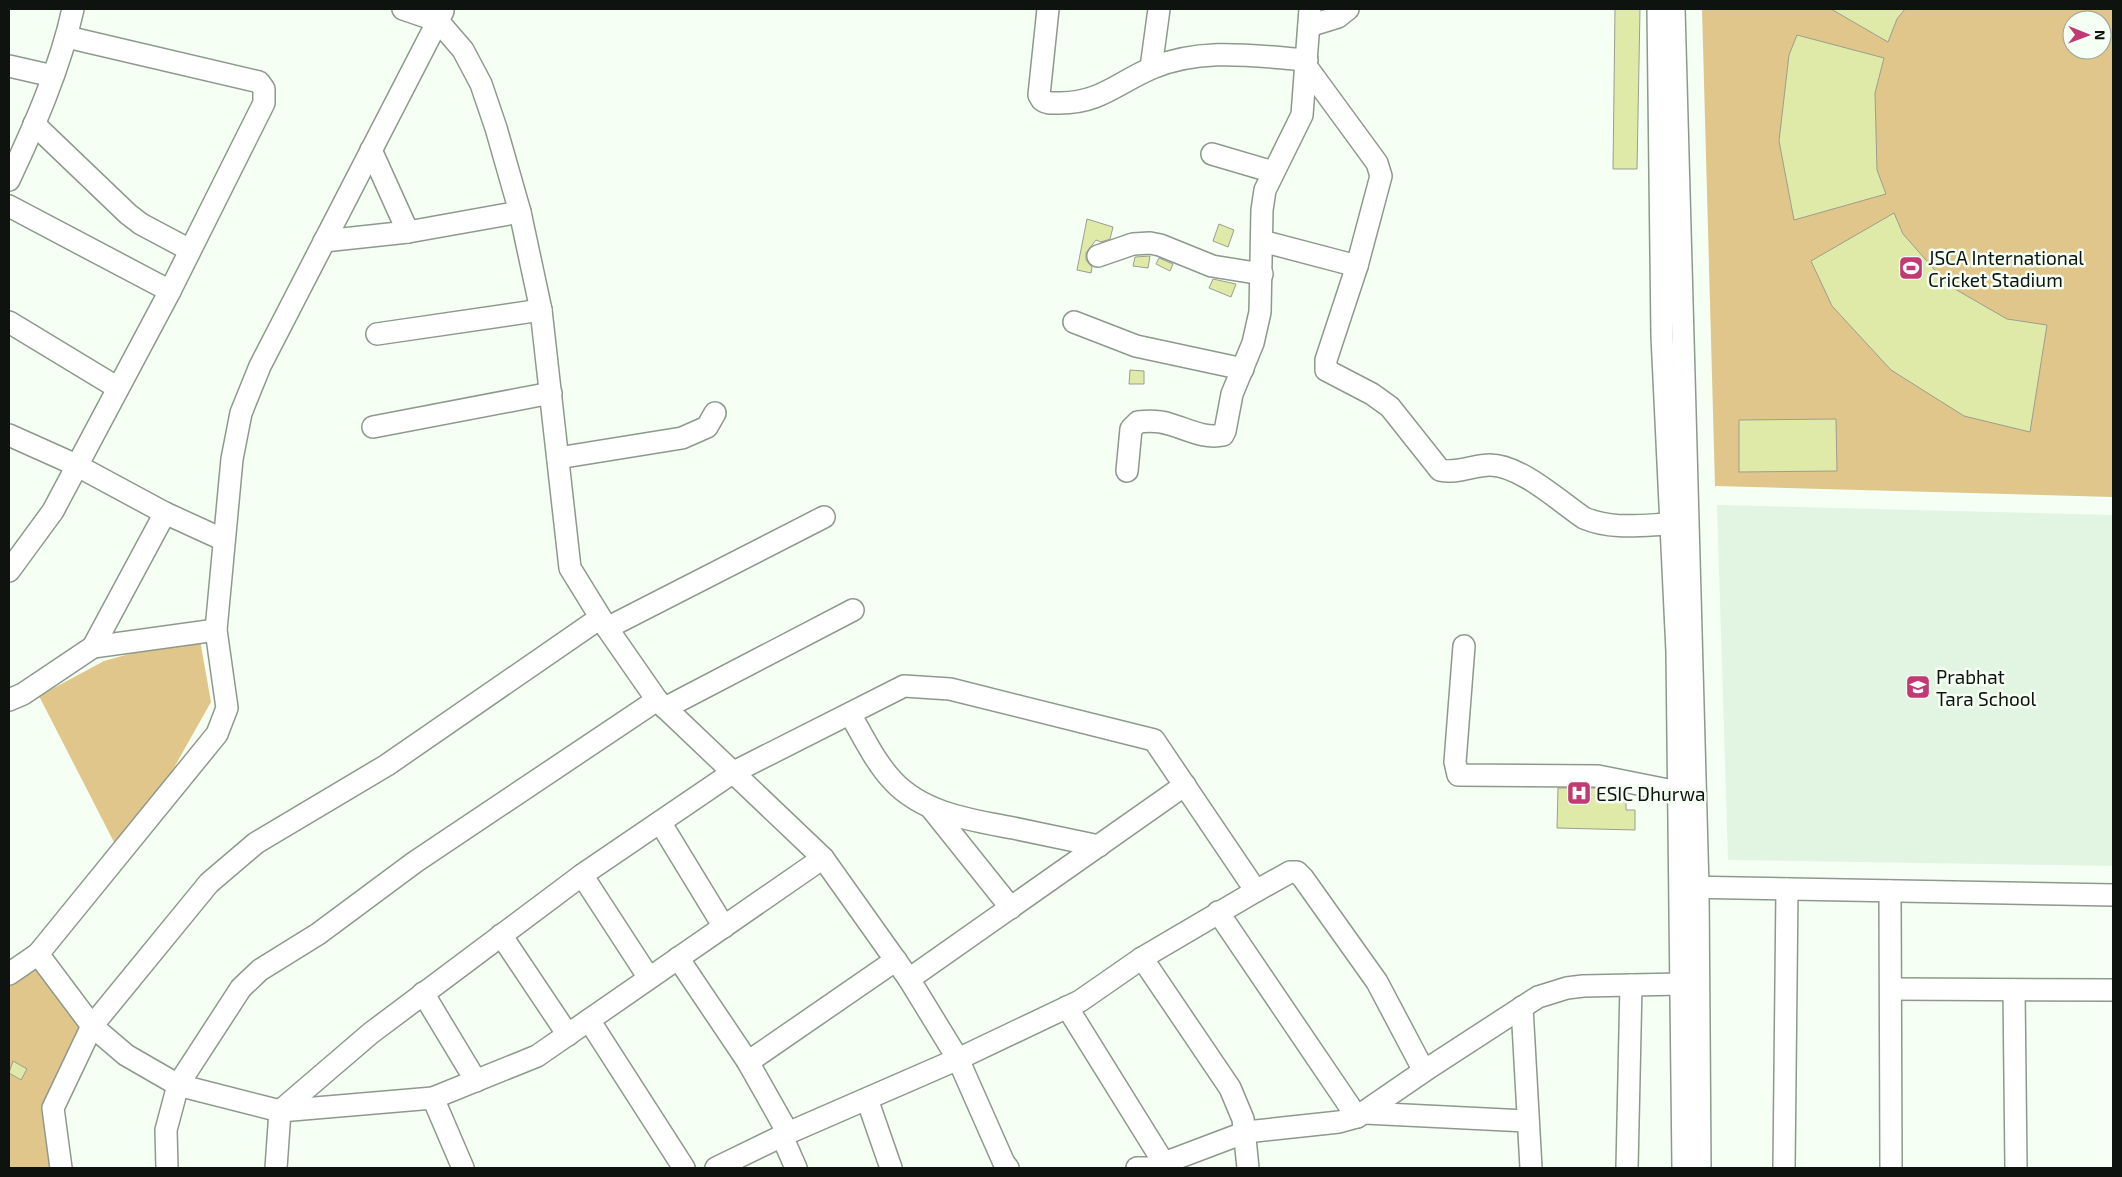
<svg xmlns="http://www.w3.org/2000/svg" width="2122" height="1177" viewBox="0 0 2122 1177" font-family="'Exo 2',sans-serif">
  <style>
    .built { fill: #e2f5e2 }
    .green { fill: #e0c68a; fill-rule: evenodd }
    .building { fill: #dfeaa8; stroke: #9b9e8f }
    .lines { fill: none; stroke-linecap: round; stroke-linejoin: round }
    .street-casing { stroke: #8e998d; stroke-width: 24 }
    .street { stroke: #fff; stroke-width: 21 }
    .labels { text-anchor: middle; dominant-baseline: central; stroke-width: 5; stroke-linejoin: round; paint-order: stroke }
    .poi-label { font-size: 19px; fill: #0f130f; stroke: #f5fff4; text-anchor: start }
  </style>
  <rect width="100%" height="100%" fill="#f5fff4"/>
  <path class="built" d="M1717 505 2113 515V866L1728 860Z"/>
  <g class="green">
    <path d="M1702 9H2113V497L1715 486ZM2072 20H2102V50H2072Z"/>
    <path d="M200 640 211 702 158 796 116 846 39 696 104 661 176 641Z"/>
    <path d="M36 966 89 1021 46 1120 52 1168H9V986Z"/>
  </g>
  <g class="building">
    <path d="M1615 9H1640L1637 169H1613Z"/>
    <path d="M1831 9H1905L1897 19 1888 42Z"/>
    <path d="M1797 35 1884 58 1875 93 1877 170 1886 194 1794 220 1779 141 1789 55Z"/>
    <path d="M1894 213 1903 234 1948 285 2007 319 2047 325 2030 432 1964 416 1891 370 1832 306 1811 261Z"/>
    <path d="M1087 219 1113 227 1110 239 1101 242 1096 240 1086 253V260L1092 267 1091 273 1077 270Z"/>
    <path d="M1219 224 1234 230 1228 247 1213 241Z"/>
    <path d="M1150 256 1148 268 1133 266 1135 257Z"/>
    <path d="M1159 258 1173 264 1170 271 1156 264Z"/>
    <path d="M1213 279 1236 284 1231 297 1209 288Z"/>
    <path d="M1130 370 1144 371V384H1129Z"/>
    <path d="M1836 419 1837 471 1739 472V420Z"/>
    <path d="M1558 788H1597L1614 792V799H1626V810H1635V830L1557 828Z"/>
    <path d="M13 1061 27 1069 21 1080 9 1073Z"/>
  </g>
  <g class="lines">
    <defs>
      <g id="street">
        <path d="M403 9 438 21 463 50 481 84 496 128 520 212 541 310 570 568 607 628 657 700 823 858 909 979 958 1059 1004 1163 1008 1168"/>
        <path d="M1048 9 1039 95 1042 100C1047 104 1053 103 1060 103 1100 103 1117 83 1152 68 1202 47 1254 56 1307 60"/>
        <path d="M1658 9 1662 336 1677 652 1683 1168"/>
        <path d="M1674 9 1698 888 1700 1168"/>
        <path d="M1309 26 1338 17 1348 9"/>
        <path d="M9 66 53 76"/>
        <path d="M1306 66 1377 163 1381 176 1357 266 1326 360V370L1372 394 1390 407 1440 470C1456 474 1474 465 1490 465 1520 465 1559 501 1584 518 1612 530 1642 525 1671 524"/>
        <path d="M1151 68 1159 9"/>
        <path d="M34 124 128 214 141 224 190 250"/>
        <path d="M371 150 408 232"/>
        <path d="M1212 154 1273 172"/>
        <path d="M9 180C35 125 60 68 73 9"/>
        <path d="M9 206 170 291"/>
        <path d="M324 241 408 232 520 212"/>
        <path d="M1262 241 1357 266"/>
        <path d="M1098 256 1133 244 1150 243 1160 245 1212 266 1262 274"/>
        <path d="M9 322 118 388"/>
        <path d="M1074 322 1136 346 1243 369"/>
        <path d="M377 334 541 310"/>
        <path d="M373 427 551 393"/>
        <path d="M9 435 76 465 165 513 224 540"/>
        <path d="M558 458 682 438 707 427 715 413"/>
        <path d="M1127 471 1131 429 1138 422C1147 421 1160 421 1169 424 1187 429 1204 439 1223 435L1225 431 1232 394 1253 343 1260 312 1262 210 1265 190 1302 115 1310 9"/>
        <path d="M9 571 53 511 170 291 264 103V89L259 82 67 37"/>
        <path d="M607 628 824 517"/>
        <path d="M1464 646 1455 762 1458 775 1598 776 1678 792"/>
        <path d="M93 647 216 630"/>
        <path d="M9 700 23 694 93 647 165 513"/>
        <path d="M665 708 853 610"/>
        <path d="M850 714C863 736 875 762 893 781 924 814 971 820 1013 828 1042 834 1070 840 1099 846"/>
        <path d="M931 808 1011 908"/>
        <path d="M660 822 724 927"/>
        <path d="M582 875 649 978"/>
        <path d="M1684 887 2113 895"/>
        <path d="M1256 891 1290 872H1297L1303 878 1377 982 1424 1071"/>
        <path d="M1890 891 1891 1168"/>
        <path d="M1218 912 1357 1117"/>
        <path d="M501 935 568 1035"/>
        <path d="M38 954 92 1026 126 1055 178 1085 280 1111 433 1098 537 1056 823 858"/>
        <path d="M678 958 748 1062 788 1133"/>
        <path d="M1142 958 1230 1088 1243 1119 1248 1168"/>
        <path d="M9 974 38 954 217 734 227 708 216 630 232 459 241 413 260 366 443 11"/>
        <path d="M909 979 1185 785"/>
        <path d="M1891 989 2113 990"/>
        <path d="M2014 990 2016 1168"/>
        <path d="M423 993 476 1081"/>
        <path d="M1067 1007 1167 1168"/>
        <path d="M1522 1007 1531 1168"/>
        <path d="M589 1020 684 1168"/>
        <path d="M748 1062 896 960"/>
        <path d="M433 1098 463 1168"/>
        <path d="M867 1099 891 1168"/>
        <path d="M1365 1113 1528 1121"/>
        <path d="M782 1136 796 1168"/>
        <path d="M1164 1163 1246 1132 1339 1122 1357 1117 1424 1071 1538 997 1567 988 1583 986 1681 984"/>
        <path d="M61 1168 53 1108 92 1026 209 883 256 843 387 765 600 618"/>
        <path d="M167 1168 166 1130 178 1085 241 988 260 970 318 934 415 862 657 700"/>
        <path d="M276 1168 280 1111 371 1033 582 875 732 773 904 686 950 689 1154 740 1256 891 1142 958 1080 1001 958 1059 788 1133 716 1168"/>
        <path d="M1137 1168H1163"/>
        <path d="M1627 1168 1631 985"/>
        <path d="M1784 1168 1787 889"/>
      </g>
    </defs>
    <use href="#street" class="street-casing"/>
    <use href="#street" class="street"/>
  </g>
  <defs>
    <symbol id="stadium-square" viewBox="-11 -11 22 22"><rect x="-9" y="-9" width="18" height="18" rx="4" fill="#c23973" stroke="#f5fff4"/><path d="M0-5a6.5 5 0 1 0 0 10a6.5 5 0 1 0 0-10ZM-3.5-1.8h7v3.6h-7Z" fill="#fff"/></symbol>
    <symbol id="school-square" viewBox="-11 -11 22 22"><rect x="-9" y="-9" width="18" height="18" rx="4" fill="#c23973" stroke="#f5fff4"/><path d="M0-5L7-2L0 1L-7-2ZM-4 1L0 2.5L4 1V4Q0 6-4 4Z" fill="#fff"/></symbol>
    <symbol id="hospital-square" viewBox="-11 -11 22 22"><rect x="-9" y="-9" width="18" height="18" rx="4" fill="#c23973" stroke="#f5fff4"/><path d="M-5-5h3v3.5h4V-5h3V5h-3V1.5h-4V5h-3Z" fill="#fff"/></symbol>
  </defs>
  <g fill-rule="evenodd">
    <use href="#stadium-square" x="1897" y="254" width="28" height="28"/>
    <use href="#school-square" x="1904" y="673" width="28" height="28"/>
    <use href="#hospital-square" x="1565" y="779" width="28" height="28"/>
  </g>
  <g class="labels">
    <g class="poi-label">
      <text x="1928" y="257">JSCA International<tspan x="1928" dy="22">Cricket Stadium</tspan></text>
      <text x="1936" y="676">Prabhat<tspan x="1936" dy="22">Tara School</tspan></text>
      <text x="1596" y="793">ESIC Dhurwa</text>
    </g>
  </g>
  <rect width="2122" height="1177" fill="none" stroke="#0f130f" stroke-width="20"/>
  <g transform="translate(2087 35) rotate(91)"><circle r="24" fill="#f5fff4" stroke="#99a198"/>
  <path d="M0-4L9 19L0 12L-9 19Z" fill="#c23973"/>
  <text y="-8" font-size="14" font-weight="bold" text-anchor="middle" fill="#0f130f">N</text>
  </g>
</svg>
